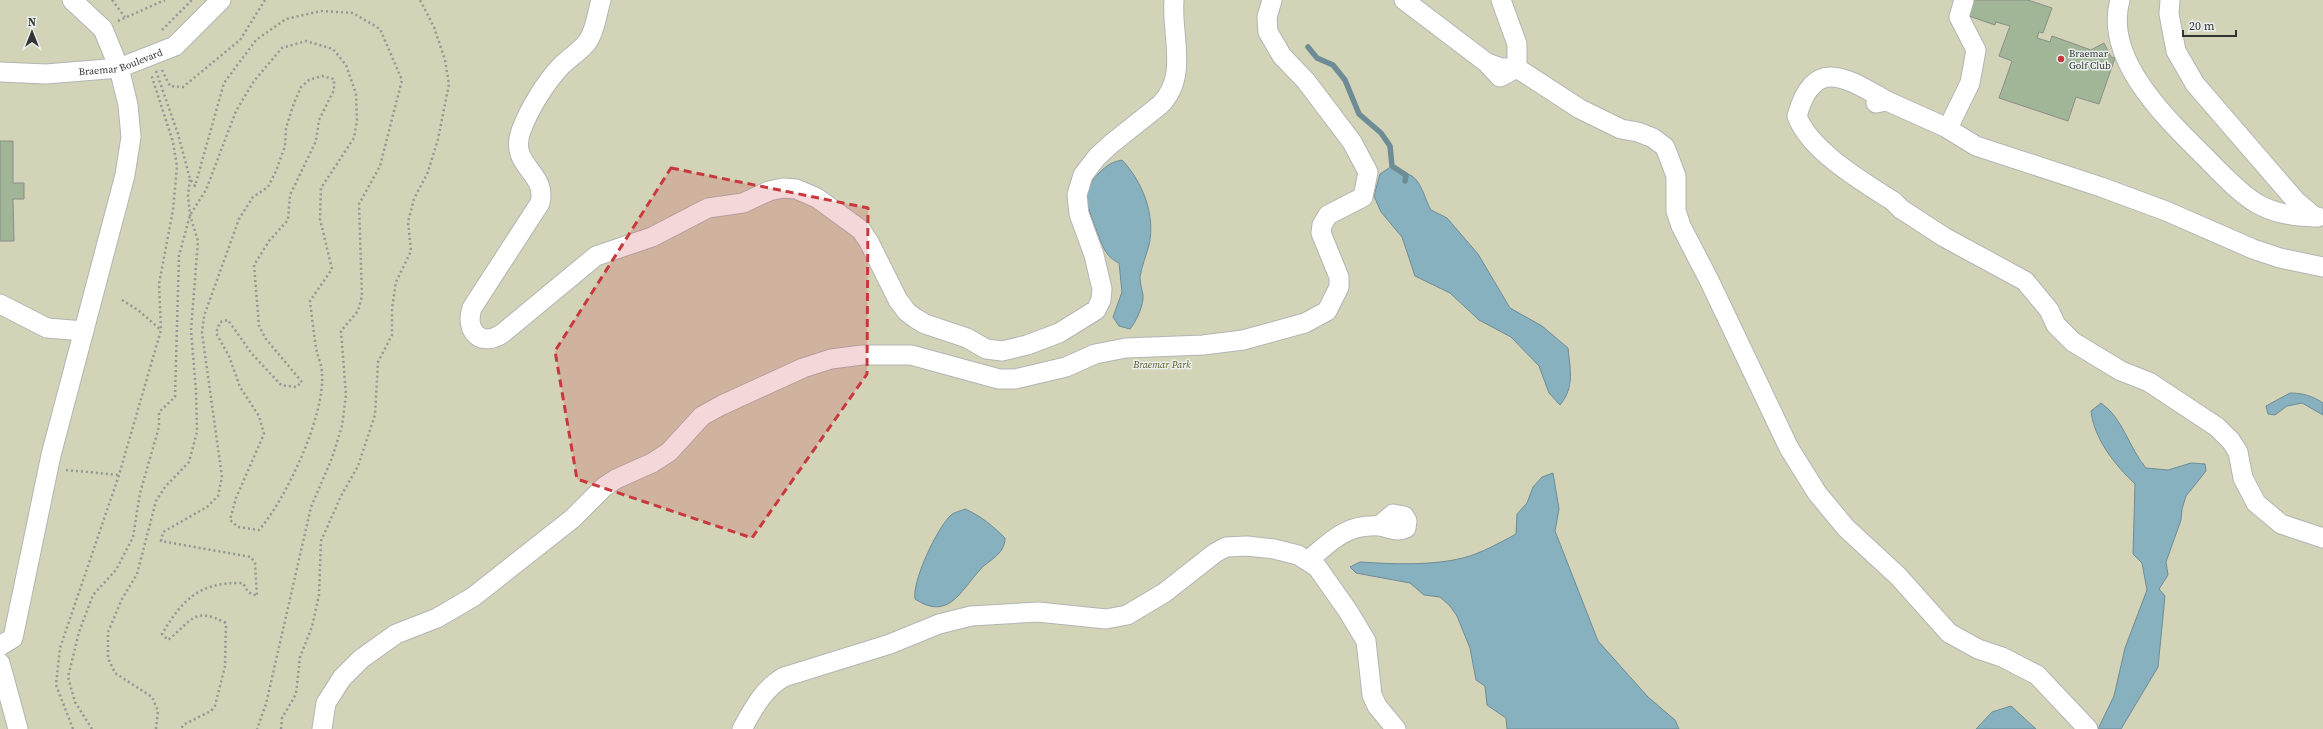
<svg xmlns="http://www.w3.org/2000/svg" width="2323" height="729" viewBox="0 0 2323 729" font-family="'Source Serif 4',serif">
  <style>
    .green { fill: #d3d3b8 }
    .water { fill: #87b1bf; stroke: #6e8c95 }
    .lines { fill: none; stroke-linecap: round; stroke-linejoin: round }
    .stream { stroke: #6e8c95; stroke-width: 5.5 }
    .building { fill: #a0b697; stroke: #8b8e8a }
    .minor-casing { stroke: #b1b6b4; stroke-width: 21 }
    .path { stroke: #939795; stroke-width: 2.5; stroke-dasharray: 2 3; stroke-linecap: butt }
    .minor { stroke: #fff; stroke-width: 19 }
    .marked { fill: #c8393e; fill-opacity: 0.2; stroke: #c8393e; stroke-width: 3; stroke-dasharray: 8 5; stroke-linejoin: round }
    .poi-dot { fill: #c8393e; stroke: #eaf0ed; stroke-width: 1.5 }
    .labels { text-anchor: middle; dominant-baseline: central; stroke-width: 3; stroke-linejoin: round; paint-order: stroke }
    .poi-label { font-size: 10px; fill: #333534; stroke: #eaf0ed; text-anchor: start }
    .street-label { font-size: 10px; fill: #333534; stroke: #eaf0ed }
    .park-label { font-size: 10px; font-style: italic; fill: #5c5b20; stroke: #eaf0ed }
  </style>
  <rect width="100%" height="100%" fill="#dde2e0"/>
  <rect class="green" x="0" y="0" width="2323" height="729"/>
  <g class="water">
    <path d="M1122 160C1142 181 1156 215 1149 245 1146 256 1142 265 1140 277 1140 284 1142 289 1143 295 1144 305 1136 322 1130 329L1119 326 1113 317 1122 292 1119 263C1105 257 1102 244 1097 232 1089 209 1079 193 1099 173 1107 165 1112 162 1122 160Z"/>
    <path d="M1392 166C1399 170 1406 173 1412 176 1422 183 1425 200 1431 210L1447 218 1478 254 1510 308 1542 326 1568 348C1570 369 1575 387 1560 405L1549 393 1539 366 1511 337 1479 320 1450 293 1415 276 1402 237 1381 212 1374 196 1380 174Z"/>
    <path d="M2290 393C2302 393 2313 396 2323 403V415L2302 403 2287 406 2275 415 2268 414 2266 406Z"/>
    <path d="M2101 403C2123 418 2129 448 2146 468L2168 470 2191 463 2205 464 2206 471 2186 496 2182 509 2181 520 2166 562 2168 575 2159 589 2165 596 2158 667 2121 729H2098L2114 696 2125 648 2147 590 2142 563 2133 554 2135 484C2115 465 2094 439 2091 411Z"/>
    <path d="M1553 473 1559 509 1555 531 1598 641 1648 697 1675 720 1679 729H1507L1506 718 1487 705 1485 686 1476 680 1470 648 1457 616 1450 606 1440 597 1424 595 1410 583 1356 573 1350 567 1360 562C1393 564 1431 566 1463 558 1482 553 1499 543 1516 534L1517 514 1527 503 1533 487 1542 477Z"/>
    <path d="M965 509C981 516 993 526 1005 538 1005 555 988 560 979 571 960 592 948 621 915 599 912 581 937 528 951 515 954 512 961 511 965 509Z"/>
    <path d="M2011 706 2036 729H1976L1992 712Z"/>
  </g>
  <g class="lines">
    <path class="stream" d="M1308 47 1317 58 1333 65 1345 80 1359 114 1381 133 1390 146 1392 166 1406 175 1405 181"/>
  </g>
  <g class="building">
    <path d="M1972 0H2028L2052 8 2043 33 2039 32 2037 38 2050 42 2052 36 2091 50 2104 43 2111 57 2115 58 2099 104 2076 97 2068 121 1999 98 2012 61 1999 56 2010 26 1996 22 1995 25 1966 15Z"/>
    <path d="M0 141H13V183H24V199H13L14 241H0Z"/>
  </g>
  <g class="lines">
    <defs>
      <g id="minor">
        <path d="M601 0C597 13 596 29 588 41 581 51 570 57 561 66 545 83 529 109 521 131 508 166 548 172 540 203L472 308C464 332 482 348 503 333L596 256 652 237 708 208 743 203 769 191 783 188 796 189 817 198 861 230 869 242 898 300 907 312 915 318 925 324 967 338 986 349 1002 351 1027 345 1059 333 1096 310 1101 300 1102 289 1094 255 1079 214 1077 195 1083 175 1097 157 1111 144 1160 105C1189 77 1171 35 1174 0"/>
        <path d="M1404 0 1487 63 1501 68H1517L1500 77 1487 63"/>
        <path d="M1501 0 1517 44V68L1580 109 1621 129 1638 132 1653 138 1665 147 1676 176V211L1681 226 1709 280 1789 448 1817 493 1846 528 1898 576 1949 633 1978 649 2002 657 2037 675 2088 729"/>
        <path d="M2120 0C2103 59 2167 119 2204 156 2220 172 2237 191 2256 203 2275 214 2293 216 2315 217"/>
        <path d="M2170 0 2169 14 2176 51 2195 84 2296 201 2315 217H2318"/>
        <path id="s1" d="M0 72 46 74 119 68 175 46 221 0"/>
        <path d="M1887 101C1848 79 1814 54 1797 116 1809 150 1863 182 1893 201L1901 209 1944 237 2025 281 2049 310 2056 325 2073 342 2121 371 2149 382 2217 427 2231 441 2238 452 2243 478 2256 503 2281 524 2323 538"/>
        <path d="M1876 103 1887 101 1945 127 1976 146 2101 187 2166 211 2253 249 2280 258 2323 267"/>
        <path d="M1948 128 1970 83 1976 50 1959 17 1964 0"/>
        <path d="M0 304 47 328 84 331"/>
        <path d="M1309 560C1331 541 1346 524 1379 526 1389 527 1396 533 1406 528L1407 521 1404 516 1393 514 1379 526"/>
        <path d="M0 646 13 638 51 455 125 175 131 137 128 105 119 68 103 29 72 0"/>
        <path d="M0 663 18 729"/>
        <path d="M322 729 326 703 342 678 361 659 396 634 437 618 473 597 572 519 604 487 616 479 652 463 669 452 702 416 722 405 803 368 831 359 862 355H911L999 379H1015L1066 367 1095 354 1126 348 1203 345 1243 340 1305 323 1327 311 1339 287V277L1321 233 1322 225 1328 215 1363 197 1368 172 1352 142 1306 81 1282 56 1268 32 1267 17 1272 0"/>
        <path d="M742 729C753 709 764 688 784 677L890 644 939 624 971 616 1038 612 1106 619 1127 615 1164 593 1215 553 1226 547 1247 546 1274 549 1298 555 1317 567 1348 611 1366 641 1372 695 1377 706 1396 729"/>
      </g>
    </defs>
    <use href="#minor" class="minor-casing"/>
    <g class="path">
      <path d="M112 0 125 17"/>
      <path d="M118 21 165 0"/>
      <path d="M162 30 192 0"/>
      <path d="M162 70 170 86 183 87 240 40 265 0"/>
      <path d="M156 71 178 134 190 179 195 186 224 83 256 40 286 19 321 11 353 13 380 29 402 80 380 166 359 204 362 296 358 311 341 331 346 395 342 426 332 458 311 507 266 704 257 729"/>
      <path d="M122 300 138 310 161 330"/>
      <path d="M66 470 119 475"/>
      <path d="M73 729 56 685 60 648 119 475 161 330 159 284 173 210 177 166 173 142 151 74"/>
      <path d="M92 729 75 702 68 677 79 632 93 595 116 570 133 537 140 493 159 427V412L175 397 179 256 190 215 206 190 236 111 254 81 282 48 306 41 333 49 346 65 356 94 357 120 354 138 321 188 320 219 332 269 310 301C312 318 314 336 317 353 319 359 322 367 322 374 325 416 286 499 259 530L238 527 230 520 236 498 264 434 259 416 240 387 229 356 216 333 220 322 228 320 252 354 281 385 296 387 302 382 266 339 259 326 254 265 269 241 288 220 290 195 316 141 319 120 334 90V79L322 76 309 80 301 87 294 103 286 128 285 146 276 171 268 187 253 197 239 219 204 316 202 333 222 477 218 496 207 507 163 532 161 541 251 557 255 563 257 596 248 592 243 583C199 582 183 599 162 634L168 640C192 621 193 606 226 623L225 666 215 706 211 711 183 725 181 729"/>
      <path d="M156 729 158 711 152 697 115 673 108 658V632L122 599 137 574 156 501 165 487 189 462 197 432 196 391 191 330 198 241 190 215 188 196 190 179"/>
      <path d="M281 729 282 718 296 694 300 657 312 627 319 595 321 541 341 496 358 466 375 415 378 362 392 335V308L396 282 411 251 408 222 414 199 428 172 438 139 449 84 445 60 434 27 420 0"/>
    </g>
    <use href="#minor" class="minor"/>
  </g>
  <path class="marked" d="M671 168 868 208 867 374 752 538 577 479 555 351Z"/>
  <circle class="poi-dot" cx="2061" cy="59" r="4"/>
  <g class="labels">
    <g class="poi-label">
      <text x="2069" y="53">Braemar<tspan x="2069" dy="12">Golf Club</tspan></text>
    </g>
    <g class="street-label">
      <text stroke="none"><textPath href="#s1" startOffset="122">Braemar Boulevard</textPath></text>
    </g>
    <g class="park-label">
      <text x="1162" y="364">Braemar Park</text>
    </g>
  </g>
  <g transform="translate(32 32)" stroke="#eaf0ed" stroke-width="3" paint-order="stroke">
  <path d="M0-3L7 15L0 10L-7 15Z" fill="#333534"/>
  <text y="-6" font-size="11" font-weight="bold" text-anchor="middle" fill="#333534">N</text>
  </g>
  <path d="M2183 30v6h53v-6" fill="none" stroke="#333534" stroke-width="2"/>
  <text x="2189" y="30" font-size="12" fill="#333534" stroke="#eaf0ed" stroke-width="3" paint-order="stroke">20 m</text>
</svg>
